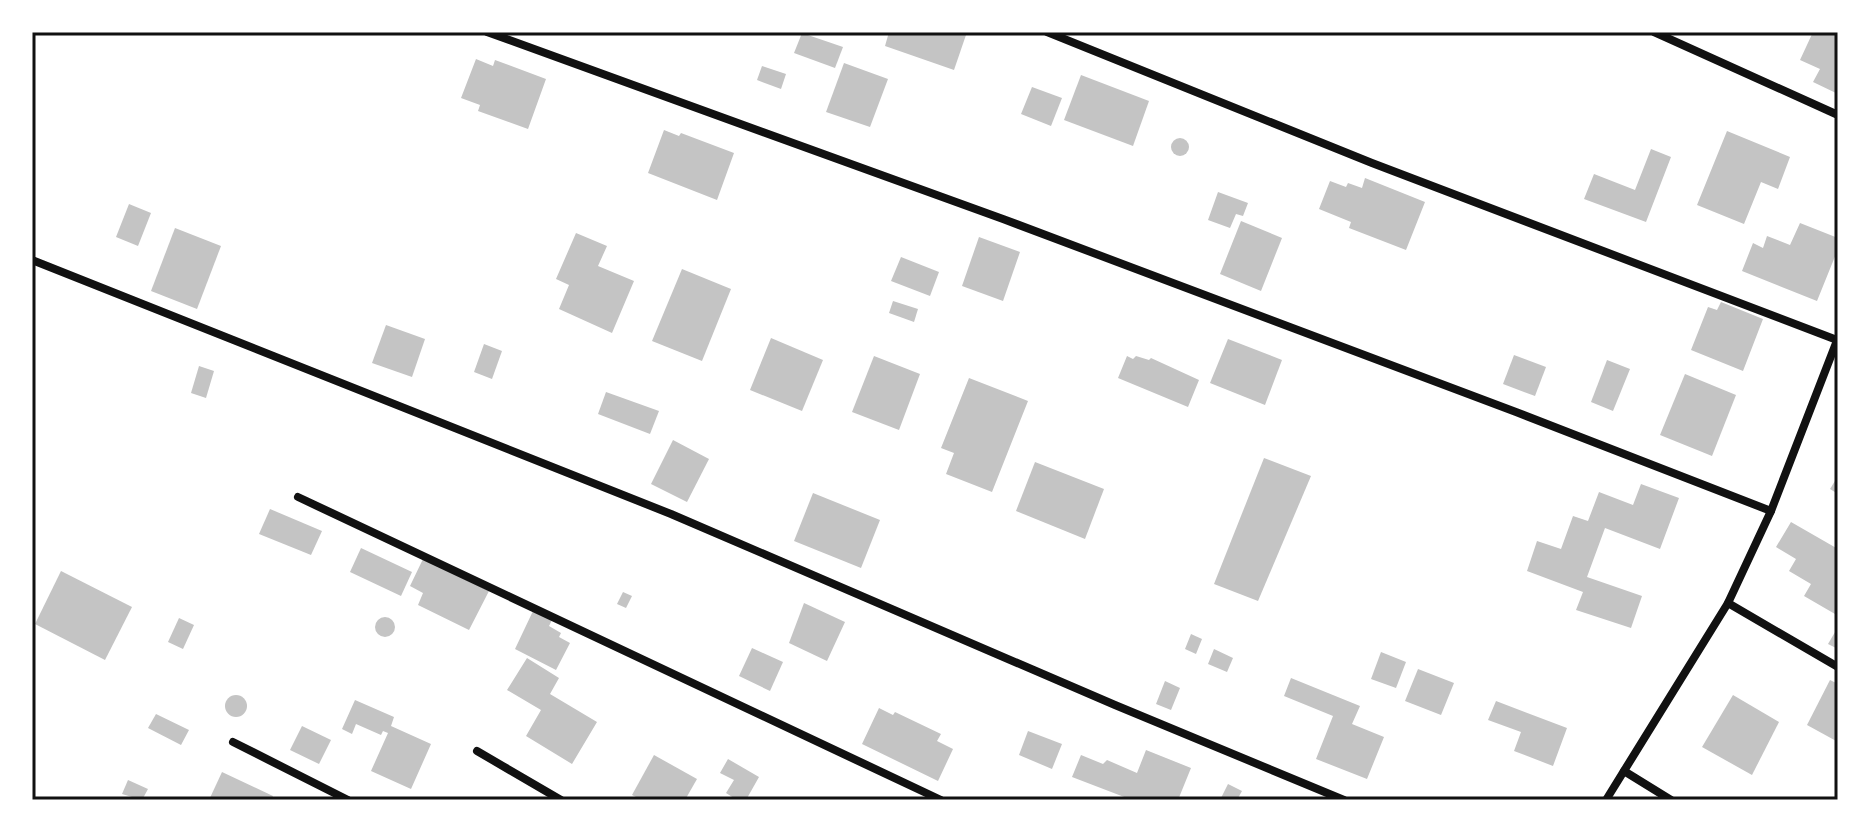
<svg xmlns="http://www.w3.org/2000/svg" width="1870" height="832" viewBox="0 0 1870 832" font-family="Raleway,sans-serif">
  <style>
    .building { fill: #c4c4c4 }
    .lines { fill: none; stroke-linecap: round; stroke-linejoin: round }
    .minor { stroke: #111; stroke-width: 8 }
    .neatline { fill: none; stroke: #111; stroke-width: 3 }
  </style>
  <rect width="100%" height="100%" fill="#fff"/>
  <g class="building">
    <path d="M889 32H967L954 70 885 46Z"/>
    <path d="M1813 32H1829L1838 36V94L1813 82 1820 69 1800 60Z"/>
    <path d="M802 33 843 47 835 68 794 53Z"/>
    <path d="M476 59 493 66 495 60 546 79 528 129 478 111 480 105 461 98Z"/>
    <path d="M844 63 888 79 870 127 826 112Z"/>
    <path d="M762 66 786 74 781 89 757 80Z"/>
    <path d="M1081 75 1149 101 1133 146 1064 120Z"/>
    <path d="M1032 87 1062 98 1051 126 1021 114Z"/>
    <path d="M664 130 679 136 681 133 734 153 717 200 648 173Z"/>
    <path d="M1727 131 1790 157 1778 189 1761 182 1744 224 1697 205Z"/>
    <circle cx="1180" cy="147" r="9"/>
    <path d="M1651 149 1671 157 1646 222 1584 199 1594 174 1635 190Z"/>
    <path d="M1365 178 1425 202 1406 250 1349 228 1351 222 1319 209 1330 181 1346 187 1348 183 1362 188Z"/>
    <path d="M1218 192 1248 203 1243 216 1236 214 1230 228 1208 220Z"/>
    <path d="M129 204 151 213 138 246 116 237Z"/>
    <path d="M1241 221 1282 238 1261 291 1220 274Z"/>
    <path d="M1800 223 1838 238V249L1817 301 1742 271 1753 243 1763 248 1767 236 1790 245Z"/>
    <path d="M175 228 221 246 197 309 151 291Z"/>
    <path d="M576 233 607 246 598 266 634 281 612 333 559 309 569 285 556 279Z"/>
    <path d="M979 237 1020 252 1003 301 962 286Z"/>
    <path d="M901 257 939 272 930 296 891 281Z"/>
    <path d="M682 269 731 289 702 361 652 341Z"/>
    <path d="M893 301 918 309 914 322 889 313Z"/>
    <path d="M1721 302 1763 319 1743 371 1691 350 1708 307 1717 310Z"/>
    <path d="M386 325 425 339 412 377 372 363Z"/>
    <path d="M771 338 823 360 802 411 750 390Z"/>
    <path d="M1228 339 1282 360 1265 405 1210 383Z"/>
    <path d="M484 344 502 351 492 379 474 372Z"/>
    <path d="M1514 355 1546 367 1535 396 1503 384Z"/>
    <path d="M874 356 920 374 899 430 852 412Z"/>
    <path d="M1127 356 1133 359 1136 356 1149 360 1151 358 1199 380 1188 407 1118 378Z"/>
    <path d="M1607 360 1630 369 1613 411 1591 402Z"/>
    <path d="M199 366 214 371 206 398 191 393Z"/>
    <path d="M1685 374 1736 395 1712 456 1660 435Z"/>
    <path d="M969 378 1028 401 992 492 946 474 954 453 941 448Z"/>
    <path d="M606 392 659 411 650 434 598 414Z"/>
    <path d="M673 440 709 459 687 502 651 484Z"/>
    <path d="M1264 458 1311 476 1258 601 1214 584Z"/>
    <path d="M1035 462 1104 489 1085 539 1016 511Z"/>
    <path d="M1838 476V494L1830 489Z"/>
    <path d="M1641 484 1679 498 1660 549 1605 528 1587 577 1642 596 1631 628 1576 610 1583 592 1527 571 1537 541 1561 549 1573 516 1588 521 1599 492 1633 505Z"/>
    <path d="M813 493 880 520 861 568 794 541Z"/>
    <path d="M270 509 322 531 311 555 259 534Z"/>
    <path d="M1791 522 1838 549V610L1835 614 1804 596 1811 584 1789 571 1796 559 1776 547Z"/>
    <path d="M361 548 412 572 401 596 350 572Z"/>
    <path d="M423 559 489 591 469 630 418 605 423 593 410 586Z"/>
    <path d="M61 571 132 607 105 660 35 624Z"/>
    <path d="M623 592 632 596 626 608 617 604Z"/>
    <path d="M804 603 845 622 827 661 789 643Z"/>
    <path d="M533 611 552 620 549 626 561 633 559 637 570 643 556 670 515 649Z"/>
    <circle cx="385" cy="627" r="10"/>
    <path d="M179 618 194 625 183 649 168 642Z"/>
    <path d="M1838 627V649L1828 644Z"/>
    <path d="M1191 634 1202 639 1196 654 1185 649Z"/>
    <path d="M752 648 783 662 770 691 739 676Z"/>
    <path d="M1214 649 1233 658 1227 672 1208 664Z"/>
    <path d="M1381 652 1406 662 1396 688 1371 679Z"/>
    <path d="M527 658 559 678 550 694 597 722 572 764 526 736 541 710 507 690Z"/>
    <path d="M1418 669 1454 683 1441 715 1405 701Z"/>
    <path d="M1291 678 1360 706 1352 724 1384 737 1367 779 1316 759 1333 716 1284 696Z"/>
    <path d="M1830 680 1838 684V742L1807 725Z"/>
    <path d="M1165 681 1180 688 1171 710 1156 704Z"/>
    <circle cx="236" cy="706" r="11"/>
    <path d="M1733 695 1779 722 1752 775 1702 747Z"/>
    <path d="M355 700 394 717 391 726 431 744 411 789 371 771 388 733 383 731 381 735 356 724 352 734 342 729Z"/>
    <path d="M1496 701 1567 728 1553 766 1514 751 1521 732 1488 720Z"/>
    <path d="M879 708 893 715 895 712 941 734 937 741 953 749 938 781 862 744Z"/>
    <path d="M156 714 189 730 181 745 148 728Z"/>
    <path d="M302 726 331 740 319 764 290 750Z"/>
    <path d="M1028 731 1062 744 1052 769 1019 755Z"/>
    <path d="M1146 750 1191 768 1178 800H1132L1072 777 1081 755 1103 764 1107 760 1137 773Z"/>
    <path d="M654 755 697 779 685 800H642L632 795Z"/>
    <path d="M728 759 759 777 746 800H737L726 793 734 780 720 773Z"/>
    <path d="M222 772 273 796 271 800H209Z"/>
    <path d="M128 780 148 789 142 800 122 794Z"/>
    <path d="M1228 784 1242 791 1237 800H1220Z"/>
  </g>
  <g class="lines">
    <g class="minor">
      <path d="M487 32 1003 219 1516 412 1771 511"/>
      <path d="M1047 32 1372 163 1837 340"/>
      <path d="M1654 32 1838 115"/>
      <path d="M32 260 671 514 1115 705 1344 800"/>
      <path d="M298 497 941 800"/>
      <path d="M1728 603 1838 667"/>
      <path d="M233 742 348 800"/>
      <path d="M477 751 561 800"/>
      <path d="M1624 771 1671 800"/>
      <path d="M1606 800 1728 603 1771 511 1838 338"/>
    </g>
  </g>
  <rect width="1870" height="832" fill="none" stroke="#ffffff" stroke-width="68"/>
  <rect x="34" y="34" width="1802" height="764" class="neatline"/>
</svg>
